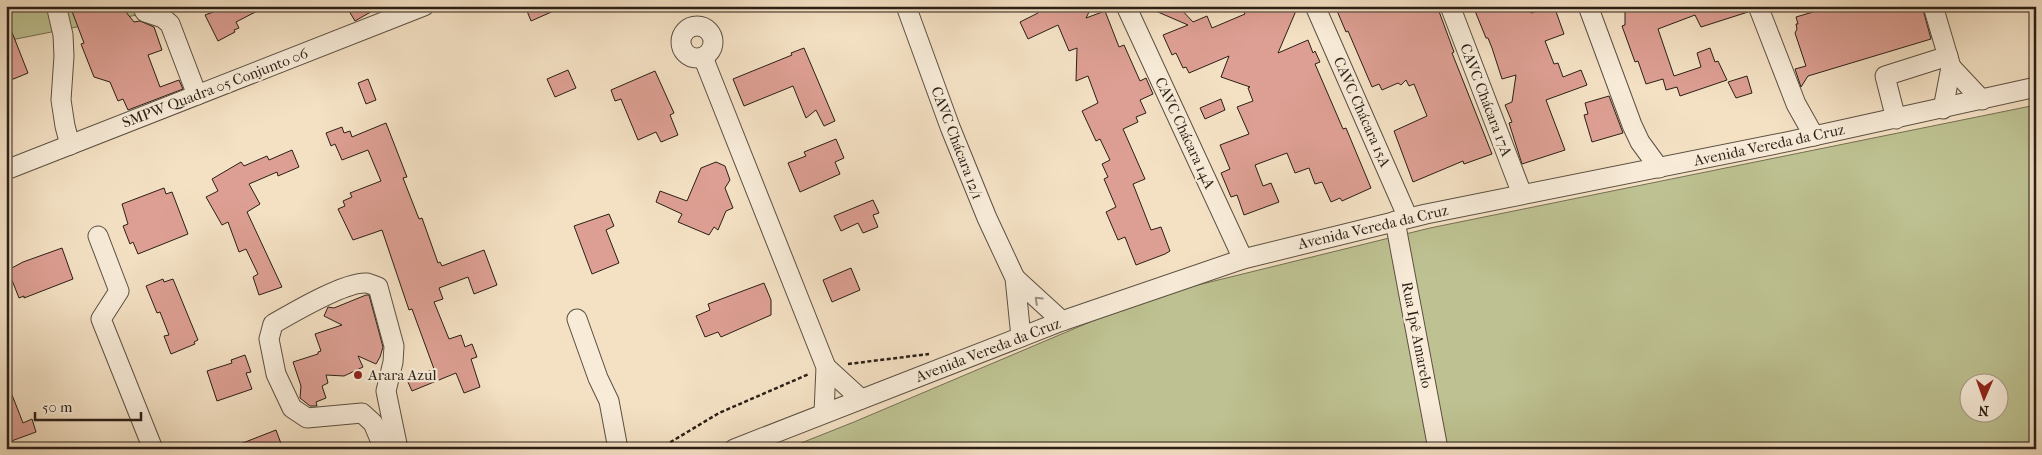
<svg xmlns="http://www.w3.org/2000/svg" width="2042" height="455" viewBox="0 0 2042 455" font-family="'IM FELL French Canon',serif">
  <style>
    .green { fill: #bec292; stroke: #747054; fill-rule: evenodd }
    .building { fill: #dd9f93; stroke: #2a1f16 }
    .lines { fill: none; stroke-linecap: round; stroke-linejoin: round }
    .minor-casing { stroke: #5c5042; stroke-width: 21 }
    .path { stroke: #2a1f16; stroke-width: 2.5; stroke-dasharray: 4 2.5; stroke-linecap: butt }
    .minor { stroke: #f8ecd9; stroke-width: 19 }
    .oneway { stroke: #9b9081 }
    .poi-dot { fill: #8f2418; stroke: #f8ecd9; stroke-width: 2 }
    .labels { text-anchor: middle; dominant-baseline: central; stroke-width: 4.5; stroke-linejoin: round; paint-order: stroke }
    .street-label { font-size: 15px; fill: #2a1f16; stroke: #f8ecd9 }
    .poi-label { font-size: 15px; fill: #2a1f16; stroke: #f8ecd9; text-anchor: start }
  </style>
  <rect width="100%" height="100%" fill="#f4e1c4"/>
  <filter id="stains"><feTurbulence type="fractalNoise" baseFrequency=".004" numOctaves="4"/><feColorMatrix values="0 0 0 0 .2 0 0 0 0 .09 0 0 0 0 .02 0 0 0 .5 -.17"/></filter>
  <radialGradient id="worn" r=".72"><stop offset=".6" stop-color="#630" stop-opacity="0"/><stop offset="1" stop-color="#630" stop-opacity=".3"/></radialGradient>
  <g class="green">
    <path d="M6 6H182L6 41Z"/>
    <path d="M2036 105V440L2014 449H786L854 422 1149 297 1430 228ZM1970 382H2000V412H1970Z"/>
  </g>
  <g class="building">
    <path d="M70 6H110L116 9 121 6 134 22 140 21 154 27 162 50 148 55 160 87 179 80 183 89 128 110 123 99 118 101 110 82 94 77 81 44 84 43Z"/>
    <path d="M213 6H267L236 22 239 28 234 30 235 32 218 41 205 15 216 11Z"/>
    <path d="M346 6H381L355 21Z"/>
    <path d="M525 6H565L531 21Z"/>
    <path d="M1042 6H1092L1086 18 1105 11 1119 47 1124 45 1140 81 1146 78 1153 94 1140 100 1146 113 1136 117 1138 122 1123 129 1145 179 1133 184 1151 230 1161 227 1170 251 1165 254 1136 265 1125 237 1118 240 1106 212 1116 207 1104 179 1108 177 1102 164 1110 160 1100 139 1096 141 1082 111 1098 103 1088 76 1076 81 1077 48 1069 51 1058 25 1028 39 1020 22 1038 13Z"/>
    <path d="M1144 6H1178L1193 22 1207 16 1212 28 1245 14 1241 6H1298L1278 53 1308 40 1313 53 1315 51 1320 62 1315 64 1343 129 1346 128 1371 188 1342 201 1340 198 1331 202 1322 182 1315 184 1309 168 1295 173 1287 153 1255 165 1263 186 1271 183 1279 202 1244 215 1237 195 1231 197 1221 173 1230 169 1220 145 1249 134 1237 107 1253 101 1248 88 1250 87 1221 77 1229 56 1189 73 1186 67 1183 68 1176 53 1172 55 1163 35 1188 25Z"/>
    <path d="M1335 6H1437L1454 52 1452 53 1458 68 1492 154 1464 164 1463 161 1413 182 1394 131 1427 116 1414 84 1409 86 1406 80 1401 85 1398 83 1382 90 1379 84 1372 87 1348 31 1346 32Z"/>
    <path d="M1473 6H1529L1531 13 1554 6 1564 34 1545 41 1554 64 1558 63 1563 77 1581 70 1587 85 1546 100 1565 150 1522 164 1509 123 1512 122 1505 105 1512 102 1516 75 1502 79 1492 48 1488 38H1486Z"/>
    <path d="M1622 6H1747L1748 12 1701 27 1695 15 1658 29 1674 76 1701 67 1697 53 1710 48 1715 62 1718 61 1727 80 1680 96 1677 87 1666 90 1663 79 1646 84 1638 61 1635 62 1622 26 1625 25V13Z"/>
    <path d="M1812 6H1922L1931 39 1808 76 1801 87 1795 69 1806 66 1795 33 1797 29 1796 24H1798L1796 17 1813 12Z"/>
    <path d="M6 17 28 73 6 82Z"/>
    <path d="M804 48 835 121 824 126 816 110 806 118 793 86 744 106 733 79 792 55 791 53Z"/>
    <path d="M568 70 576 88 555 97 547 79Z"/>
    <path d="M655 71 674 113 670 115 678 135 661 142 656 132 638 140 621 99 615 101 611 90Z"/>
    <path d="M1747 76 1752 93 1736 98 1728 82Z"/>
    <path d="M368 79 376 100 366 104 358 83Z"/>
    <path d="M1609 96 1623 133 1592 142 1584 115 1588 114 1585 103Z"/>
    <path d="M1221 99 1225 110 1205 119 1200 108Z"/>
    <path d="M386 123 407 177 403 178 419 219 422 218 438 263 440 262 442 266 484 250 497 285 474 294 468 277 439 288 443 299 434 302 449 339 461 335 465 347 472 344 477 357 471 359 480 387 464 393 456 373 412 391 407 380 434 369 412 309 409 310 382 230 353 240 338 209 345 206 343 201 352 197 350 193 381 181 368 150 342 160 335 144 331 146 326 133 342 127 344 133 350 131 352 137Z"/>
    <path d="M836 139 844 158 835 162 840 174 800 192 788 163 806 156 804 152Z"/>
    <path d="M292 150 299 167 278 176 277 172 249 184 260 204 247 212 282 287 259 295 253 277 258 274 246 249 239 252 228 222 222 225 206 197 218 191 212 179 241 162 244 166 267 156 269 160Z"/>
    <path d="M716 162 725 166 730 180 725 188 733 208 726 211 718 230 714 227 709 235 678 222 682 214 656 202 660 191 687 201 701 168Z"/>
    <path d="M164 188 166 194 172 192 188 234 138 254 133 242 130 244 123 226 128 224 122 204Z"/>
    <path d="M873 200 879 213 873 215 878 227 863 233 858 223 841 231 834 216Z"/>
    <path d="M609 214 614 226 606 230 619 263 592 274 574 226Z"/>
    <path d="M62 248 73 279 24 298V296L19 298 8 270 23 262Z"/>
    <path d="M851 268 860 290 832 302 823 280Z"/>
    <path d="M163 279 164 282 173 279 198 340 194 342 195 344 171 354 164 336 169 335 160 312 157 313 146 286Z"/>
    <path d="M764 283 771 300V315L721 337 718 332 705 337 696 316 710 310 708 304Z"/>
    <path d="M366 295H369L383 347 380 357 376 364 358 356 363 367 344 376 326 375 328 383 322 386 326 398 316 402 317 406H310L300 398 301 386 293 362 318 354V352L321 351 315 334 342 325 324 316 328 307 334 308Z"/>
    <path d="M245 355 251 372 246 373 252 389 217 401 207 371 232 363 231 360Z"/>
    <path d="M7 382 23 423 32 419 36 432 6 443Z"/>
    <path d="M276 430 283 449H230V448Z"/>
  </g>
  <g class="lines">
    <defs>
      <g id="minor">
        <path d="M142 6 145 12 163 18 170 24 197 95"/>
        <path d="M906 6 950 127 987 218 1015 278 1021 337"/>
        <path d="M1126 6 1243 259"/>
        <path d="M1315 6 1408 218"/>
        <path d="M1450 6 1522 194"/>
        <path d="M1588 6 1632 125 1640 142 1659 168"/>
        <path d="M1758 6 1796 104 1814 136"/>
        <path d="M1933 6 1951 67 1943 109"/>
        <path d="M57 9 63 35 64 56 61 100 65 126 70 145"/>
        <circle cx="697" cy="42" r="16"/>
        <path d="M703 57 826 367 824 413"/>
        <path d="M1951 67 1982 100"/>
        <path d="M1896 119 1885 76 1948 56"/>
        <path d="M6 170 424 6"/>
        <path d="M1395 221 1438 449"/>
        <path d="M98 236 119 291 101 319 153 449"/>
        <path d="M1015 278 1062 321"/>
        <path d="M577 319 598 378 609 401 618 449"/>
        <path d="M826 367 861 399"/>
        <path d="M384 449 373 423 362 413 307 418 292 408 276 374 269 339 273 324C292 313 346 281 367 283 371 284 375 286 378 287L394 346 393 362 386 391 398 449"/>
        <path d="M734 449 1062 321 1243 259 1426 214 1791 141 2036 87"/>
      </g>
    </defs>
    <use href="#minor" class="minor-casing"/>
    <g class="path">
      <path d="M848 364 929 354"/>
      <path d="M659 449 719 413 809 374"/>
    </g>
    <use href="#minor" class="minor"/>
  </g>
  <defs><path id="oneway-chevron" d="M-2-3.5L2.5 0L-2 3.5" fill="none" stroke-width="1.6" stroke-linecap="round" stroke-linejoin="round" transform="scale(1.25)"/></defs>
  <use class="oneway" href="#oneway-chevron" transform="translate(1038 300) rotate(-137)"/>
  <circle class="poi-dot" cx="358" cy="375" r="5"/>
  <g class="labels">
    <g class="street-label">
      <text transform="translate(215 88) rotate(-21)">SMPW Quadra 05 Conjunto 06</text>
      <text transform="translate(1486 100) rotate(69)">CAVC Chácara 17A</text>
      <text transform="translate(1362 112) rotate(66)">CAVC Chácara 15A</text>
      <text transform="translate(1185 133) rotate(65)">CAVC Chácara 14A</text>
      <text transform="translate(957 143) rotate(69)">CAVC Chácara 12/1</text>
      <text transform="translate(1769 145) rotate(-12)">Avenida Vereda da Cruz</text>
      <text transform="translate(1373 227) rotate(-13)">Avenida Vereda da Cruz</text>
      <text transform="translate(1417 335) rotate(79)">Rua Ipê Amarelo</text>
      <text transform="translate(988 350) rotate(-21)">Avenida Vereda da Cruz</text>
    </g>
    <g class="poi-label">
      <text x="368" y="375">Arara Azul</text>
    </g>
  </g>
  <rect width="2042" height="455" fill="none" stroke="#f4e1c4" stroke-width="25"/>
  <rect x="8" y="8" width="2027" height="440" fill="none" stroke="#2a1f16" stroke-width="2.5"/>
  <rect x="12" y="12" width="2017" height="430" fill="none" stroke="#2a1f16"/>
  <g transform="translate(1984 398) rotate(182)"><circle r="24" fill="#f8ecd9" stroke="#a69a8b"/>
  <path d="M0-4L9 19L0 12L-9 19Z" fill="#8f2418"/>
  <text y="-8" font-size="14" font-weight="bold" text-anchor="middle" fill="#2a1f16">N</text>
  </g>
  <path d="M35 412v8h106v-8" fill="none" stroke="#2a1f16" stroke-width="2.5"/>
  <text x="42" y="412" font-size="15" fill="#2a1f16" stroke="#f8ecd9" stroke-width="4" paint-order="stroke">50 m</text>
  <rect width="100%" height="100%" filter="url(#stains)"/>
  <rect width="100%" height="100%" fill="url(#worn)"/>
</svg>
